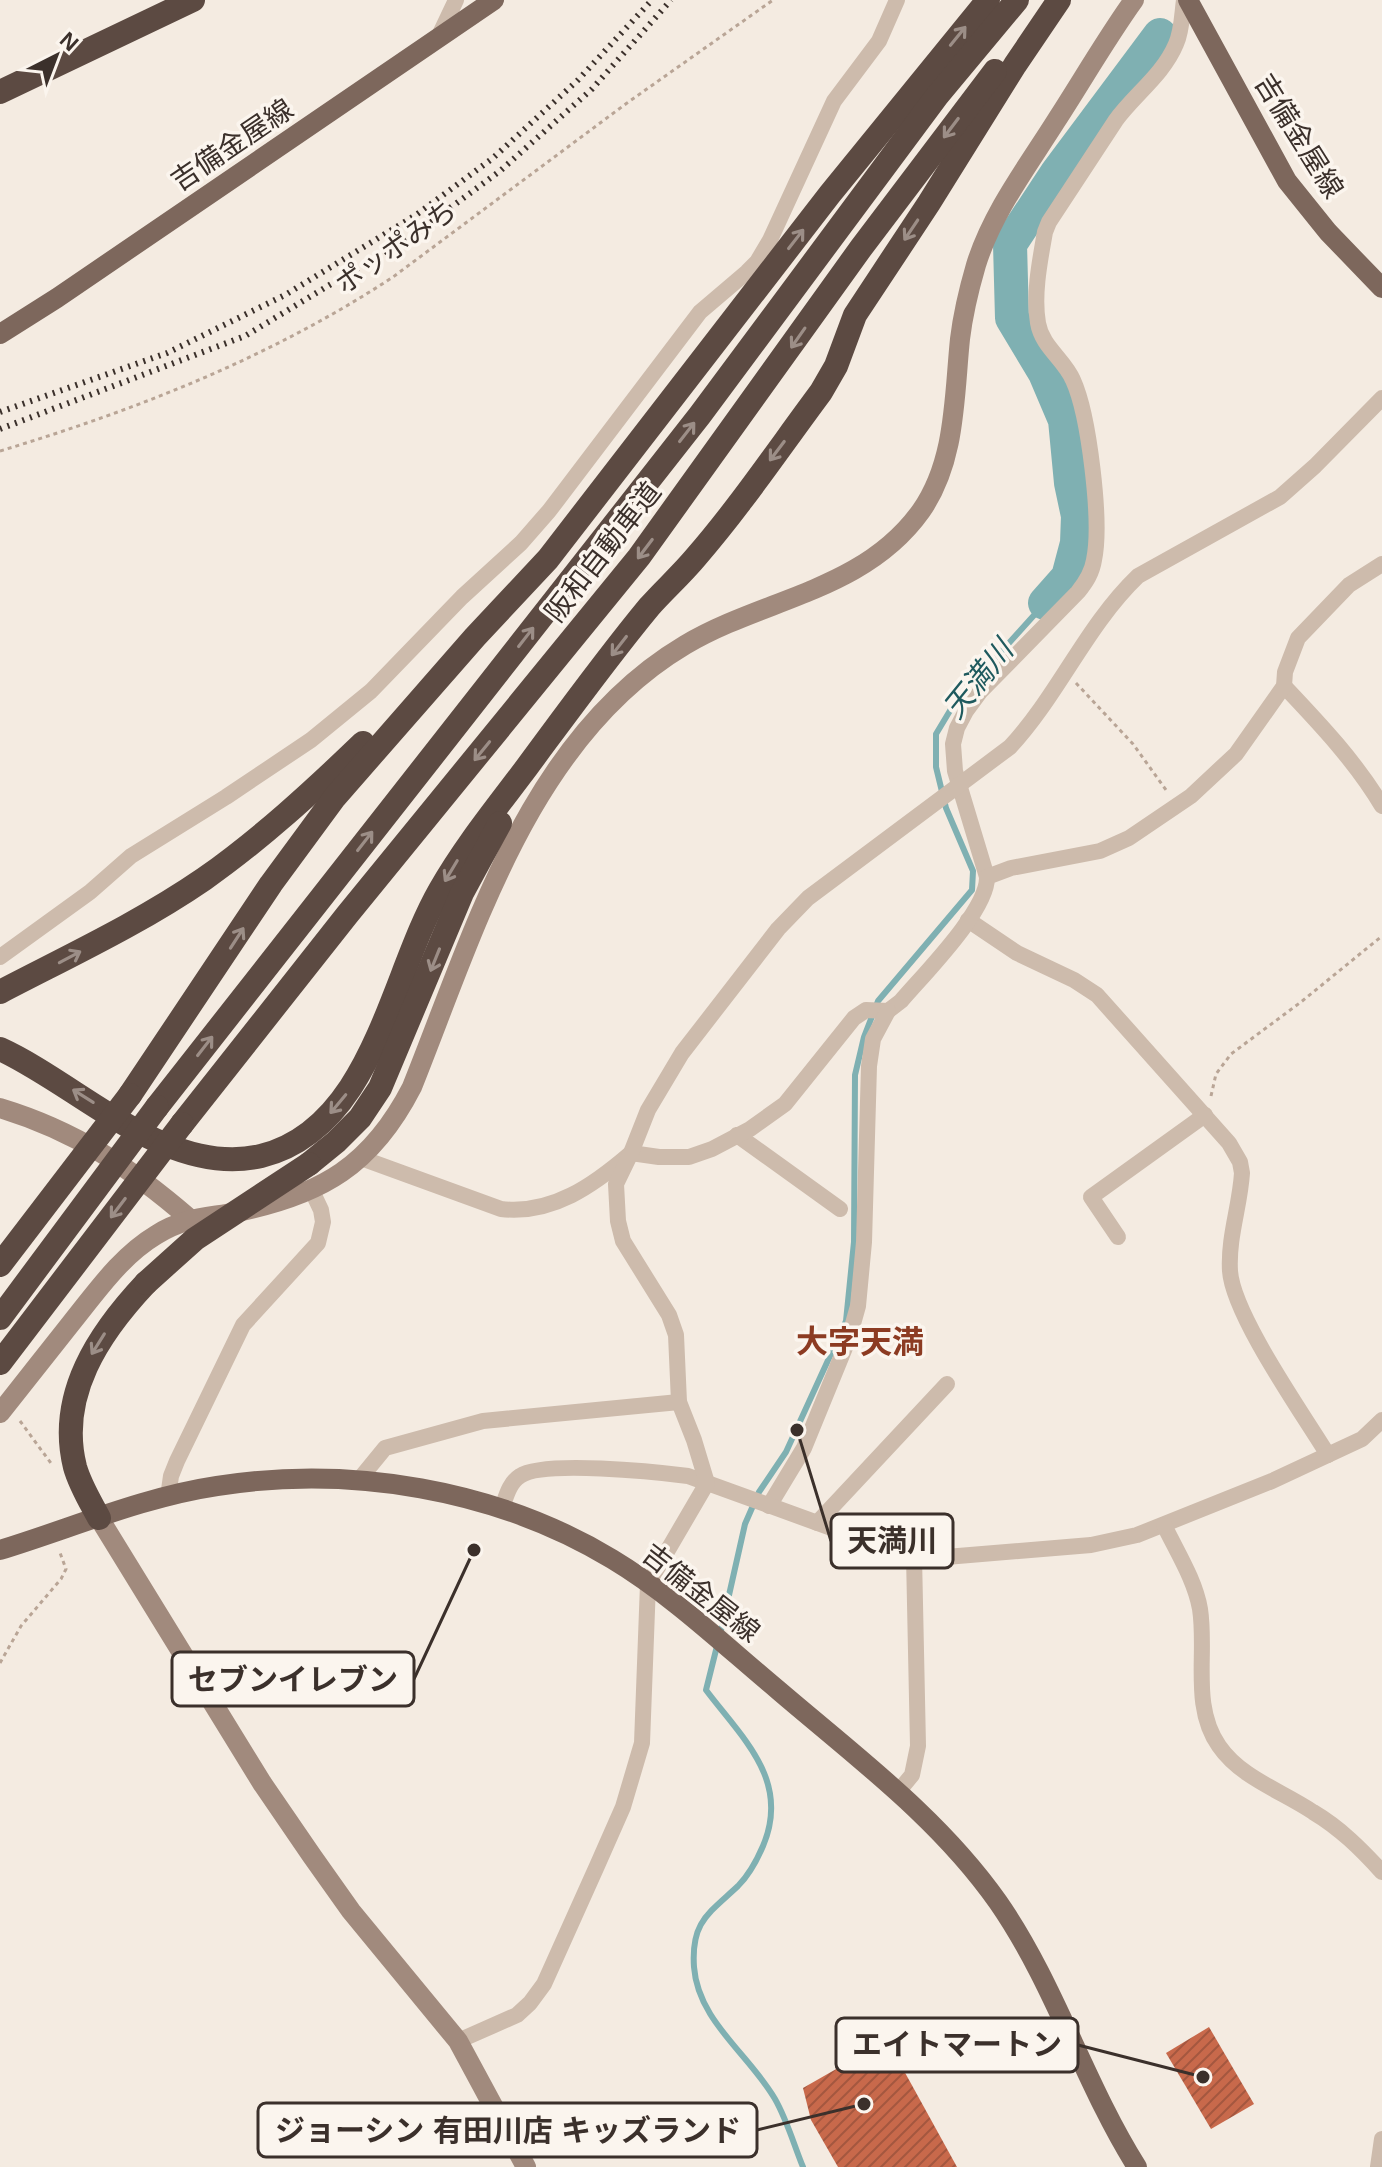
<svg xmlns="http://www.w3.org/2000/svg" width="1382" height="2167" viewBox="0 0 1382 2167" font-family="Arial,'Noto Sans JP',sans-serif">
  <style>
    .lines { fill: none; stroke-linecap: round; stroke-linejoin: round }
    .stream { stroke: #7fb0b2; stroke-width: 6 }
    .river { stroke: #7fb0b2; stroke-width: 34 }
    .building { fill: url(#building-hatch) }
    .path { stroke: #b9a596; stroke-width: 3; stroke-dasharray: 4 4; stroke-linecap: butt }
    .street { stroke: #cdbbac; stroke-width: 16 }
    .secondary { stroke: #a18a7d; stroke-width: 20 }
    .primary { stroke: #7d675c; stroke-width: 20 }
    .highway { stroke: #5c4a42; stroke-width: 24 }
    .rail { stroke: #3b302b; stroke-width: 6; stroke-dasharray: 2 6; stroke-linecap: butt }
    .highway-bridge { stroke: #5c4a42; stroke-width: 24 }
    .oneway { stroke: #9c8e87 }
    .labels { text-anchor: middle; dominant-baseline: central; stroke-width: 7; stroke-linejoin: round; paint-order: stroke }
    .street-label { font-size: 28px; fill: #3b302b; stroke: #fbf5ee }
    .water-label { font-size: 30px; font-style: italic; fill: #1f5a5e; stroke: #fbf5ee }
    .quarter-label { font-size: 32px; font-weight: bold; fill: #8c3b22; stroke: #fbf5ee }
    .leader { fill: none; stroke: #3b302b; stroke-width: 3 }
    .callout-dot { fill: #3b302b; stroke: #fbf5ee; stroke-width: 3 }
    .callout { fill: #fbf5ee; stroke: #3b302b; stroke-width: 3 }
    .callout-label { font-size: 30px; text-anchor: middle; font-weight: bold; fill: #3b302b }
  </style>
  <defs>
    <pattern id="building-hatch" width="6" height="6" patternUnits="userSpaceOnUse" patternTransform="scale(2)"><rect width="6" height="6" fill="#c8694b"/><path d="M-1 1l2-2M0 6l6-6M5 7l2-2" fill="none" stroke="#a4573f"/></pattern>
  </defs>
  <rect width="100%" height="100%" fill="#f4ebe1"/>
  <g class="lines">
    <g class="stream">
      <path d="M720 1635 745 1524 759 1492 786 1452 846 1321 854 1242 855 1075 864 1037 878 1001 972 890 973 871 946 808 936 767V734L963 689 990 664 1045 603"/>
      <path d="M717 1646 706 1690C742 1738 791 1780 763 1846 757 1860 749 1875 738 1886 708 1914 691 1922 694 1967 698 2021 749 2054 775 2099 787 2120 794 2145 803 2167"/>
    </g>
    <path class="river" d="M1045 603 1068 577 1077 543 1078 516 1071 483 1065 420 1045 373 1012 318 1010 244 1057 173 1160 35"/>
  </g>
  <g class="building">
    <path d="M1209 2027 1254 2104 1211 2129 1166 2053Z"/>
    <path d="M887 2040 957 2167H838L811 2120 803 2088Z"/>
  </g>
  <g class="lines">
    <g class="path">
      <path d="M0 451C139 409 271 357 393 277L627 103 773 0"/>
      <path d="M1076 683 1133 744 1166 790"/>
      <path d="M1211 1096 1216 1074 1231 1054 1301 1002 1382 936"/>
      <path d="M20 1421 53 1466"/>
      <path d="M0 1663 21 1626 61 1579 66 1569 59 1550"/>
    </g>
    <g class="street">
      <path d="M438 38 456 0"/>
      <path d="M1284 686C1319 723 1356 762 1382 806"/>
      <path d="M987 877 955 771 953 744 957 728 966 711 980 692 1078 592C1086 582 1092 573 1094 560 1102 522 1089 415 1073 380 1064 359 1042 347 1038 323 1033 295 1040 260 1045 232L1049 222 1116 120C1135 94 1163 75 1176 44 1182 31 1182 14 1184 0"/>
      <path d="M968 920 1017 953 1074 980 1097 995 1229 1143 1240 1162 1242 1173C1240 1206 1228 1237 1230 1271 1233 1315 1303 1414 1328 1455"/>
      <path d="M0 957 90 892 131 856 226 797 311 740 371 691 462 597 521 543 549 511 700 312 747 272 757 262 770 240 834 101 879 41 897 0"/>
      <path d="M737 1135 840 1209"/>
      <path d="M361 1158 501 1209C552 1215 594 1185 631 1153L659 1157H689L712 1149 750 1129 785 1104 854 1018 866 1010 888 1011 901 1001C924 974 988 910 987 877L1011 868 1100 851 1129 838 1191 796 1236 754 1284 686 1285 672 1298 638 1349 585 1382 564"/>
      <path d="M1118 1237 1091 1197 1205 1115"/>
      <path d="M358 1481 385 1448 483 1421 679 1402"/>
      <path d="M168 1497 171 1476 177 1461 243 1325 318 1243 323 1222 321 1210 312 1191"/>
      <path d="M769 1506 804 1448 849 1338 858 1306 864 1242 869 1066 873 1039 888 1011"/>
      <path d="M502 1508C506 1497 509 1483 520 1476 543 1460 657 1472 688 1476L881 1546 914 1556 946 1557 1091 1545 1137 1535 1272 1481 1362 1439 1382 1420"/>
      <path d="M817 1523 947 1384"/>
      <path d="M1164 1525C1177 1552 1195 1580 1200 1609 1207 1654 1191 1706 1219 1746 1241 1778 1282 1791 1313 1812 1340 1828 1361 1849 1382 1872"/>
      <path d="M898 1792 912 1775 918 1746 914 1556"/>
      <path d="M458 2041 517 2015 530 2003 544 1984 597 1866 623 1807 642 1743 648 1584 707 1483 694 1440 679 1402 676 1335 669 1315 623 1241 618 1221 616 1184 631 1153 648 1110 682 1053 778 929 808 898 1010 747C1059 694 1086 626 1138 576L1280 497 1315 466 1382 398"/>
      <path d="M1378 2167 1382 2139"/>
    </g>
    <g class="secondary">
      <path d="M0 1108C76 1131 131 1168 190 1219"/>
      <path d="M0 1413C24 1383 48 1352 72 1322 97 1291 121 1256 156 1235 185 1217 206 1218 237 1212 322 1195 372 1165 412 1087 475 930 530 737 685 645 764 598 864 591 921 511 956 461 954 397 960 339 963 314 969 289 976 265 992 213 1027 167 1056 121 1082 81 1106 39 1134 0"/>
      <path d="M99 1518 262 1783 312 1856 351 1911 458 2041 526 2167"/>
    </g>
    <g class="primary">
      <path d="M1188 0 1287 181 1328 232 1382 288"/>
      <path d="M0 334 57 298 494 0"/>
      <path d="M0 1550C72 1528 143 1497 217 1486 350 1465 496 1489 612 1559 672 1595 724 1645 778 1690 855 1756 939 1818 998 1902 1055 1984 1084 2083 1137 2167"/>
    </g>
    <g class="highway">
      <path d="M0 92 193 0"/>
      <path d="M0 992C69 956 140 923 204 879 261 839 313 791 363 743"/>
      <path d="M0 1049C79 1085 167 1178 261 1156 373 1128 390 977 440 890 465 846 497 807 527 767 567 713 606 659 649 607 664 590 681 575 696 557 741 505 780 447 821 392L836 366 855 315 929 203 1015 65 1059 0"/>
      <path d="M130 1095 271 884 335 797 475 637 548 559 830 194 988 0"/>
      <path d="M157 1107 700 415 937 96 1017 0"/>
      <path d="M182 1124 347 915 639 557 861 248 995 71"/>
      <path d="M309 1164 336 1142 360 1118 380 1088 462 893 500 823"/>
      <path d="M99 1518C90 1501 80 1485 75 1467 57 1395 99 1333 146 1283"/>
    </g>
    <g class="rail">
      <path d="M0 412 167 353 285 295 416 215 493 158 578 80 652 0"/>
      <path d="M0 429 245 336 419 231 500 171 592 89 671 0"/>
    </g>
    <g class="highway-bridge">
      <path d="M0 1265 130 1095"/>
      <path d="M146 1283 195 1239 309 1164"/>
      <path d="M0 1318 157 1107"/>
      <path d="M0 1363 182 1124"/>
    </g>
  </g>
  <defs><path id="oneway-shaft" d="M-6 0H5M1.5-3L5.5 0L1.5 3" fill="none" stroke-width="1.6" stroke-linecap="round" stroke-linejoin="round" transform="scale(2)"/></defs>
  <g class="oneway">
    <use href="#oneway-shaft" transform="translate(958 36) rotate(-51)"/>
    <use href="#oneway-shaft" transform="translate(951 128) rotate(127)"/>
    <use href="#oneway-shaft" transform="translate(911 230) rotate(124)"/>
    <use href="#oneway-shaft" transform="translate(796 239) rotate(-52)"/>
    <use href="#oneway-shaft" transform="translate(798 338) rotate(125)"/>
    <use href="#oneway-shaft" transform="translate(687 432) rotate(-52)"/>
    <use href="#oneway-shaft" transform="translate(777 451) rotate(127)"/>
    <use href="#oneway-shaft" transform="translate(645 549) rotate(127)"/>
    <use href="#oneway-shaft" transform="translate(526 637) rotate(-52)"/>
    <use href="#oneway-shaft" transform="translate(619 646) rotate(128)"/>
    <use href="#oneway-shaft" transform="translate(482 751) rotate(129)"/>
    <use href="#oneway-shaft" transform="translate(365 841) rotate(-52)"/>
    <use href="#oneway-shaft" transform="translate(451 871) rotate(121)"/>
    <use href="#oneway-shaft" transform="translate(237 938) rotate(-57)"/>
    <use href="#oneway-shaft" transform="translate(70 957) rotate(-28)"/>
    <use href="#oneway-shaft" transform="translate(435 960) rotate(112)"/>
    <use href="#oneway-shaft" transform="translate(205 1046) rotate(-52)"/>
    <use href="#oneway-shaft" transform="translate(83 1096) rotate(-148)"/>
    <use href="#oneway-shaft" transform="translate(338 1104) rotate(130)"/>
    <use href="#oneway-shaft" transform="translate(118 1208) rotate(127)"/>
    <use href="#oneway-shaft" transform="translate(98 1344) rotate(122)"/>
  </g>
  <g class="labels">
    <g class="street-label">
      <text transform="translate(1299 136) rotate(58)">吉備金屋線</text>
      <text transform="translate(232 145) rotate(-34)">吉備金屋線</text>
      <text transform="translate(396 247) rotate(-35)">ポッポみち</text>
      <text transform="translate(603 552) rotate(-52)">阪和自動車道</text>
      <text transform="translate(701 1593) rotate(38)">吉備金屋線</text>
    </g>
    <g class="water-label">
      <text transform="translate(978 679) rotate(-51)">天満川</text>
    </g>
    <g class="quarter-label">
      <text x="860" y="1342">大字天満</text>
    </g>
  </g>
  <path class="leader" d="M797 1430L831 1541M474 1550L414 1679M1203 2077L1078 2045M864 2104L757 2130"/>
  <g class="callout-dot">
    <circle cx="797" cy="1430" r="8"/>
    <circle cx="474" cy="1550" r="8"/>
    <circle cx="1203" cy="2077" r="8"/>
    <circle cx="864" cy="2104" r="8"/>
  </g>
  <g class="callout">
    <rect x="831" y="1514" width="122" height="54" rx="8"/>
    <rect x="172" y="1652" width="242" height="54" rx="8"/>
    <rect x="836" y="2018" width="242" height="54" rx="8"/>
    <rect x="258" y="2103" width="499" height="54" rx="8"/>
  </g>
  <g class="callout-label">
    <text x="892" y="1551">天満川</text>
    <text x="293" y="1690">セブンイレブン</text>
    <text x="957" y="2055">エイトマートン</text>
    <text x="508" y="2141">ジョーシン 有田川店 キッズランド</text>
  </g>
  <g transform="translate(56 56) rotate(42)" stroke="#fbf5ee" stroke-width="6" paint-order="stroke">
  <path d="M0-6L14 30L0 20L-14 30Z" fill="#3b302b"/>
  <text y="-12" font-size="22" font-weight="bold" text-anchor="middle" fill="#3b302b">N</text>
  </g>
</svg>
